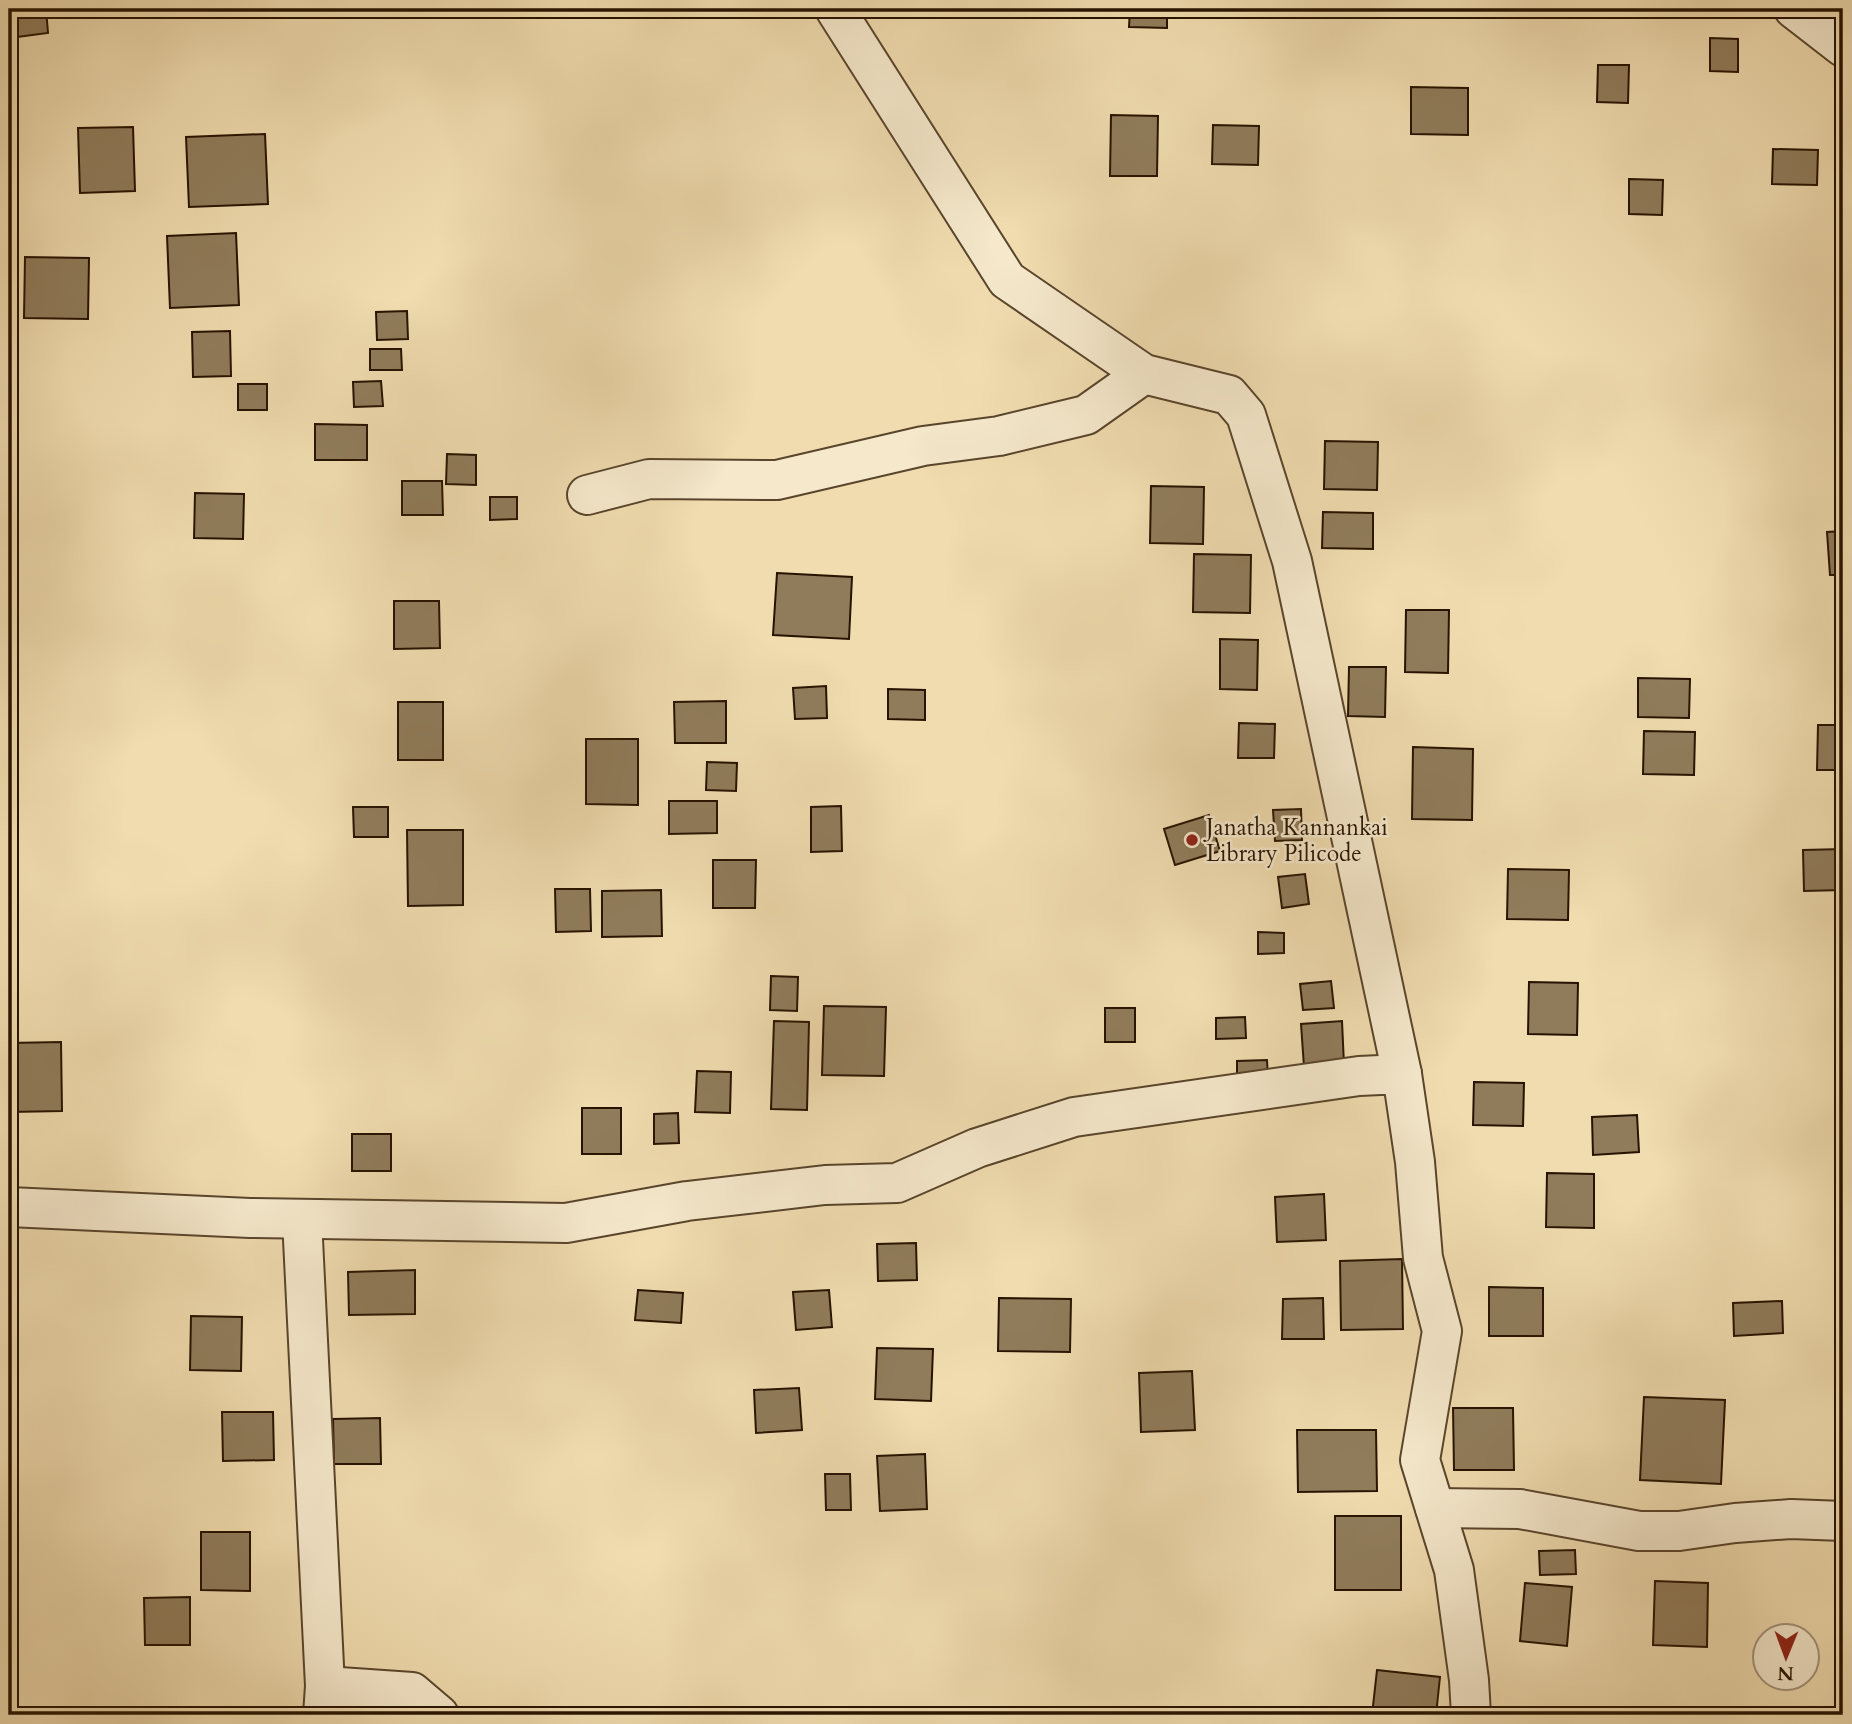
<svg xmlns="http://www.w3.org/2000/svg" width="1852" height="1724" viewBox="0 0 1852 1724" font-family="Cardo,serif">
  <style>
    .building { fill: #907c5b; stroke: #271300; stroke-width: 2 }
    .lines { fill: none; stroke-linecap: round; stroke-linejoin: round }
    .minor-casing { stroke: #59452c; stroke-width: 42 }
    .minor { stroke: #f5e8cb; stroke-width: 38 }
    .poi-dot { fill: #8f2418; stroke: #f5e8cb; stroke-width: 2.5 }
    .labels { text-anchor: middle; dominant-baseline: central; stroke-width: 5; stroke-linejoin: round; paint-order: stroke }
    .poi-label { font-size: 23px; fill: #271300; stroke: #f5e8cb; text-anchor: start }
  </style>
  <rect width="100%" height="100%" fill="#f0dcaf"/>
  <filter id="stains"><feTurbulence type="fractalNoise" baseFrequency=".00286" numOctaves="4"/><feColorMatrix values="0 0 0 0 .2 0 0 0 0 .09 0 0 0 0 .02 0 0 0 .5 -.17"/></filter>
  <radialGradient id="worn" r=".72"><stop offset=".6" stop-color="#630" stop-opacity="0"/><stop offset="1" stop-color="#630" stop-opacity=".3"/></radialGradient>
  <g class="building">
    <path d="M9 9H46L48 33 9 38Z"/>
    <path d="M1130 9H1167V28L1129 27Z"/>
    <path d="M1710 38 1738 39V72L1710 71Z"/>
    <path d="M1598 65H1629L1628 103 1597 102Z"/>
    <path d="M1411 87 1468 88V135L1411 134Z"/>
    <path d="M1111 115 1158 116 1157 176H1110Z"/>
    <path d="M1213 125 1259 126 1258 165 1212 164Z"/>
    <path d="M133 127 135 191 80 193 78 128Z"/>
    <path d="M265 134 268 204 189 207 186 137Z"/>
    <path d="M1773 149 1818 150 1817 185 1772 184Z"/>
    <path d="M1629 179 1663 180 1662 215 1629 214Z"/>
    <path d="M236 233 239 305 170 308 167 236Z"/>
    <path d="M25 257 89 258 88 319 24 318Z"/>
    <path d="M407 311 408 339 377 340 376 312Z"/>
    <path d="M230 331 231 376 193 377 192 332Z"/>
    <path d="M370 349H401L402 370H370Z"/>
    <path d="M381 381 383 406 354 407 353 382Z"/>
    <rect x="238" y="384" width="29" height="26"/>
    <path d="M315 424 367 425V460H315Z"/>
    <path d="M1325 441 1378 442 1377 490 1324 489Z"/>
    <path d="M447 454 476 455V485L446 484Z"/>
    <path d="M402 481H442L443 515H402Z"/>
    <path d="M1151 486 1204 487 1203 544 1150 543Z"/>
    <path d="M195 493 244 494 243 539 194 538Z"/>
    <path d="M490 497H517V519L490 520Z"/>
    <path d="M1323 512 1373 513V549L1322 548Z"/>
    <path d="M1843 531V575H1830L1827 532Z"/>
    <path d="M1194 554 1251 555 1250 613 1193 612Z"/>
    <path d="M777 573 852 577 849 639 773 635Z"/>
    <path d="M394 601H439L440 648 394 649Z"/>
    <path d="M1406 610H1449L1448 673 1405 672Z"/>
    <path d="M1220 639 1258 640 1257 690 1220 689Z"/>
    <path d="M1349 667H1386L1385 717 1348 716Z"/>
    <path d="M1638 678 1690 679 1689 718 1638 717Z"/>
    <path d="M826 686 827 718 795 719 793 688Z"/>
    <path d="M888 689 925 690V720L888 719Z"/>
    <path d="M726 701V743H675L674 702Z"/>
    <rect x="398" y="702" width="45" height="58"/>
    <path d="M1239 723 1275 724 1274 758H1238Z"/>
    <path d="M1818 725H1843V770H1817Z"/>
    <path d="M1644 731 1695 732 1694 775 1643 774Z"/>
    <path d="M586 739H638V805L586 804Z"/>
    <path d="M1413 747 1473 749 1472 820 1412 819Z"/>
    <path d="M707 762 737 763 736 791 706 790Z"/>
    <path d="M669 801H717V833L669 834Z"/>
    <path d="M841 806 842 851 811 852V807Z"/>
    <path d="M353 807H388V837H354Z"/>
    <path d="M1301 809 1302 840 1275 841 1273 810Z"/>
    <path d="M1209 815 1220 851 1175 865 1164 829Z"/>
    <path d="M407 830H463V905L408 906Z"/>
    <path d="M1843 849V890L1804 891 1803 850Z"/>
    <path d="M713 860H756L755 908H713Z"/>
    <path d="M1508 869 1569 870 1568 920 1507 919Z"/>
    <path d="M1305 874 1309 904 1282 908 1278 877Z"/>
    <path d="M555 889H590L591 931 556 932Z"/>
    <path d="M661 890 662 936 602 937V891Z"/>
    <path d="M1258 932 1284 933V953L1258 954Z"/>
    <path d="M771 976 798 977 797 1011 770 1010Z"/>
    <path d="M1331 981 1334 1008 1303 1010 1300 984Z"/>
    <path d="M1529 982 1578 983 1577 1035 1528 1034Z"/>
    <path d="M824 1006 886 1007 884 1076 822 1075Z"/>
    <rect x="1105" y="1008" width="30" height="34"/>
    <path d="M1245 1017 1246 1038 1216 1039V1018Z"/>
    <path d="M774 1021 809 1022 807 1110 771 1109Z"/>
    <path d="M1342 1021 1344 1065 1304 1067 1301 1024Z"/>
    <path d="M61 1042 62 1111 9 1112V1043Z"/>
    <path d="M1267 1060 1268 1079 1237 1081V1061Z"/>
    <path d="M697 1071 731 1072 730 1113 695 1112Z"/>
    <path d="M1474 1082 1524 1083 1523 1126 1473 1125Z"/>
    <rect x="582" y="1108" width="39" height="46"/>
    <path d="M678 1113 679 1143 654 1144V1114Z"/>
    <path d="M1637 1115 1639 1152 1593 1155 1592 1117Z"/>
    <rect x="352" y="1134" width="39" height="37"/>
    <path d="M1547 1173 1594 1174V1228L1546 1227Z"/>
    <path d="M1324 1194 1326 1240 1277 1242 1275 1197Z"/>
    <path d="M916 1243 917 1280 878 1281 877 1244Z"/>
    <path d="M1402 1259 1403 1329 1341 1330 1340 1261Z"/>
    <path d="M415 1270V1314L349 1315 348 1272Z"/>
    <path d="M1489 1287 1543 1288V1336H1489Z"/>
    <path d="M638 1290 683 1293 681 1323 635 1320Z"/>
    <path d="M829 1290 832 1327 796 1330 793 1292Z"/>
    <path d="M999 1298 1071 1299 1070 1352 998 1351Z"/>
    <path d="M1323 1298 1324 1339H1282L1283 1299Z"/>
    <path d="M1782 1301 1783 1333 1734 1336 1733 1303Z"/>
    <path d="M191 1316 242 1317 241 1371 190 1370Z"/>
    <path d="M877 1348 933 1349 931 1401 875 1399Z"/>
    <path d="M1192 1371 1195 1430 1141 1432 1139 1373Z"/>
    <path d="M799 1388 802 1430 756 1433 754 1390Z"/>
    <path d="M1644 1397 1725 1400 1721 1484 1640 1480Z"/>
    <path d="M1453 1408H1513L1514 1470H1454Z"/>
    <path d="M222 1412H273L274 1460 223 1461Z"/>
    <path d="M380 1418 381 1464H334L333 1419Z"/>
    <path d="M1297 1430H1376L1377 1491 1298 1492Z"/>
    <path d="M925 1454 927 1509 880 1511 877 1456Z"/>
    <path d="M825 1474H850L851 1510H826Z"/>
    <rect x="1335" y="1516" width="66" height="74"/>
    <path d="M201 1532H250V1591L201 1590Z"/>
    <path d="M1575 1550 1576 1574 1540 1575 1539 1551Z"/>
    <path d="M1655 1581 1708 1583 1707 1647 1653 1645Z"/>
    <path d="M1525 1583 1572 1587 1567 1646 1520 1641Z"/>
    <path d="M190 1597V1645H145L144 1598Z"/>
    <path d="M1377 1670 1440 1677 1436 1715H1372Z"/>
  </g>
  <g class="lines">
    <defs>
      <g id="minor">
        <path d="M835 9 1007 280 1144 374 1229 395 1246 415 1292 561 1402 1074"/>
        <path d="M1794 9 1843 47"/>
        <path d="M587 495 649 479 777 480 923 446 999 436 1086 415 1144 374"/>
        <path d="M9 1207 250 1218 566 1223 687 1201 825 1185 897 1183 977 1148 1074 1117 1359 1076 1402 1074 1415 1162 1423 1258 1442 1331 1420 1460 1454 1570 1469 1680 1471 1715"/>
        <path d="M302 1219 325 1686"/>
        <path d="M1435 1508 1520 1509 1639 1531H1679L1735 1523 1791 1519 1843 1521"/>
        <path d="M323 1715 325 1686 412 1692 439 1715"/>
      </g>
    </defs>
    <use href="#minor" class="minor-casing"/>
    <use href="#minor" class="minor"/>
  </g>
  <circle class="poi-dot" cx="1192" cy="840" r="7"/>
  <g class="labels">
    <g class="poi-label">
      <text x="1206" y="827">Janatha Kannankai<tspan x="1206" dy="26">Library Pilicode</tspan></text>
    </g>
  </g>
  <rect width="1852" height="1724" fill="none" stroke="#f0dcaf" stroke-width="35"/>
  <rect x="10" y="10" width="1831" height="1703" fill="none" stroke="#271300" stroke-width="3.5"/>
  <rect x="18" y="18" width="1817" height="1689" fill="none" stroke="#271300" stroke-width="2"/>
  <g transform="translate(1786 1657) rotate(181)"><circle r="33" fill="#f5e8cb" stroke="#a3937a" stroke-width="2"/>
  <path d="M0-5L12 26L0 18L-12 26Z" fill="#8f2418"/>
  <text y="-10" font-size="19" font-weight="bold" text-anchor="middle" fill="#271300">N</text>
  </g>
  <rect width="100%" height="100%" filter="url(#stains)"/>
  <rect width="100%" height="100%" fill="url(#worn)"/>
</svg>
